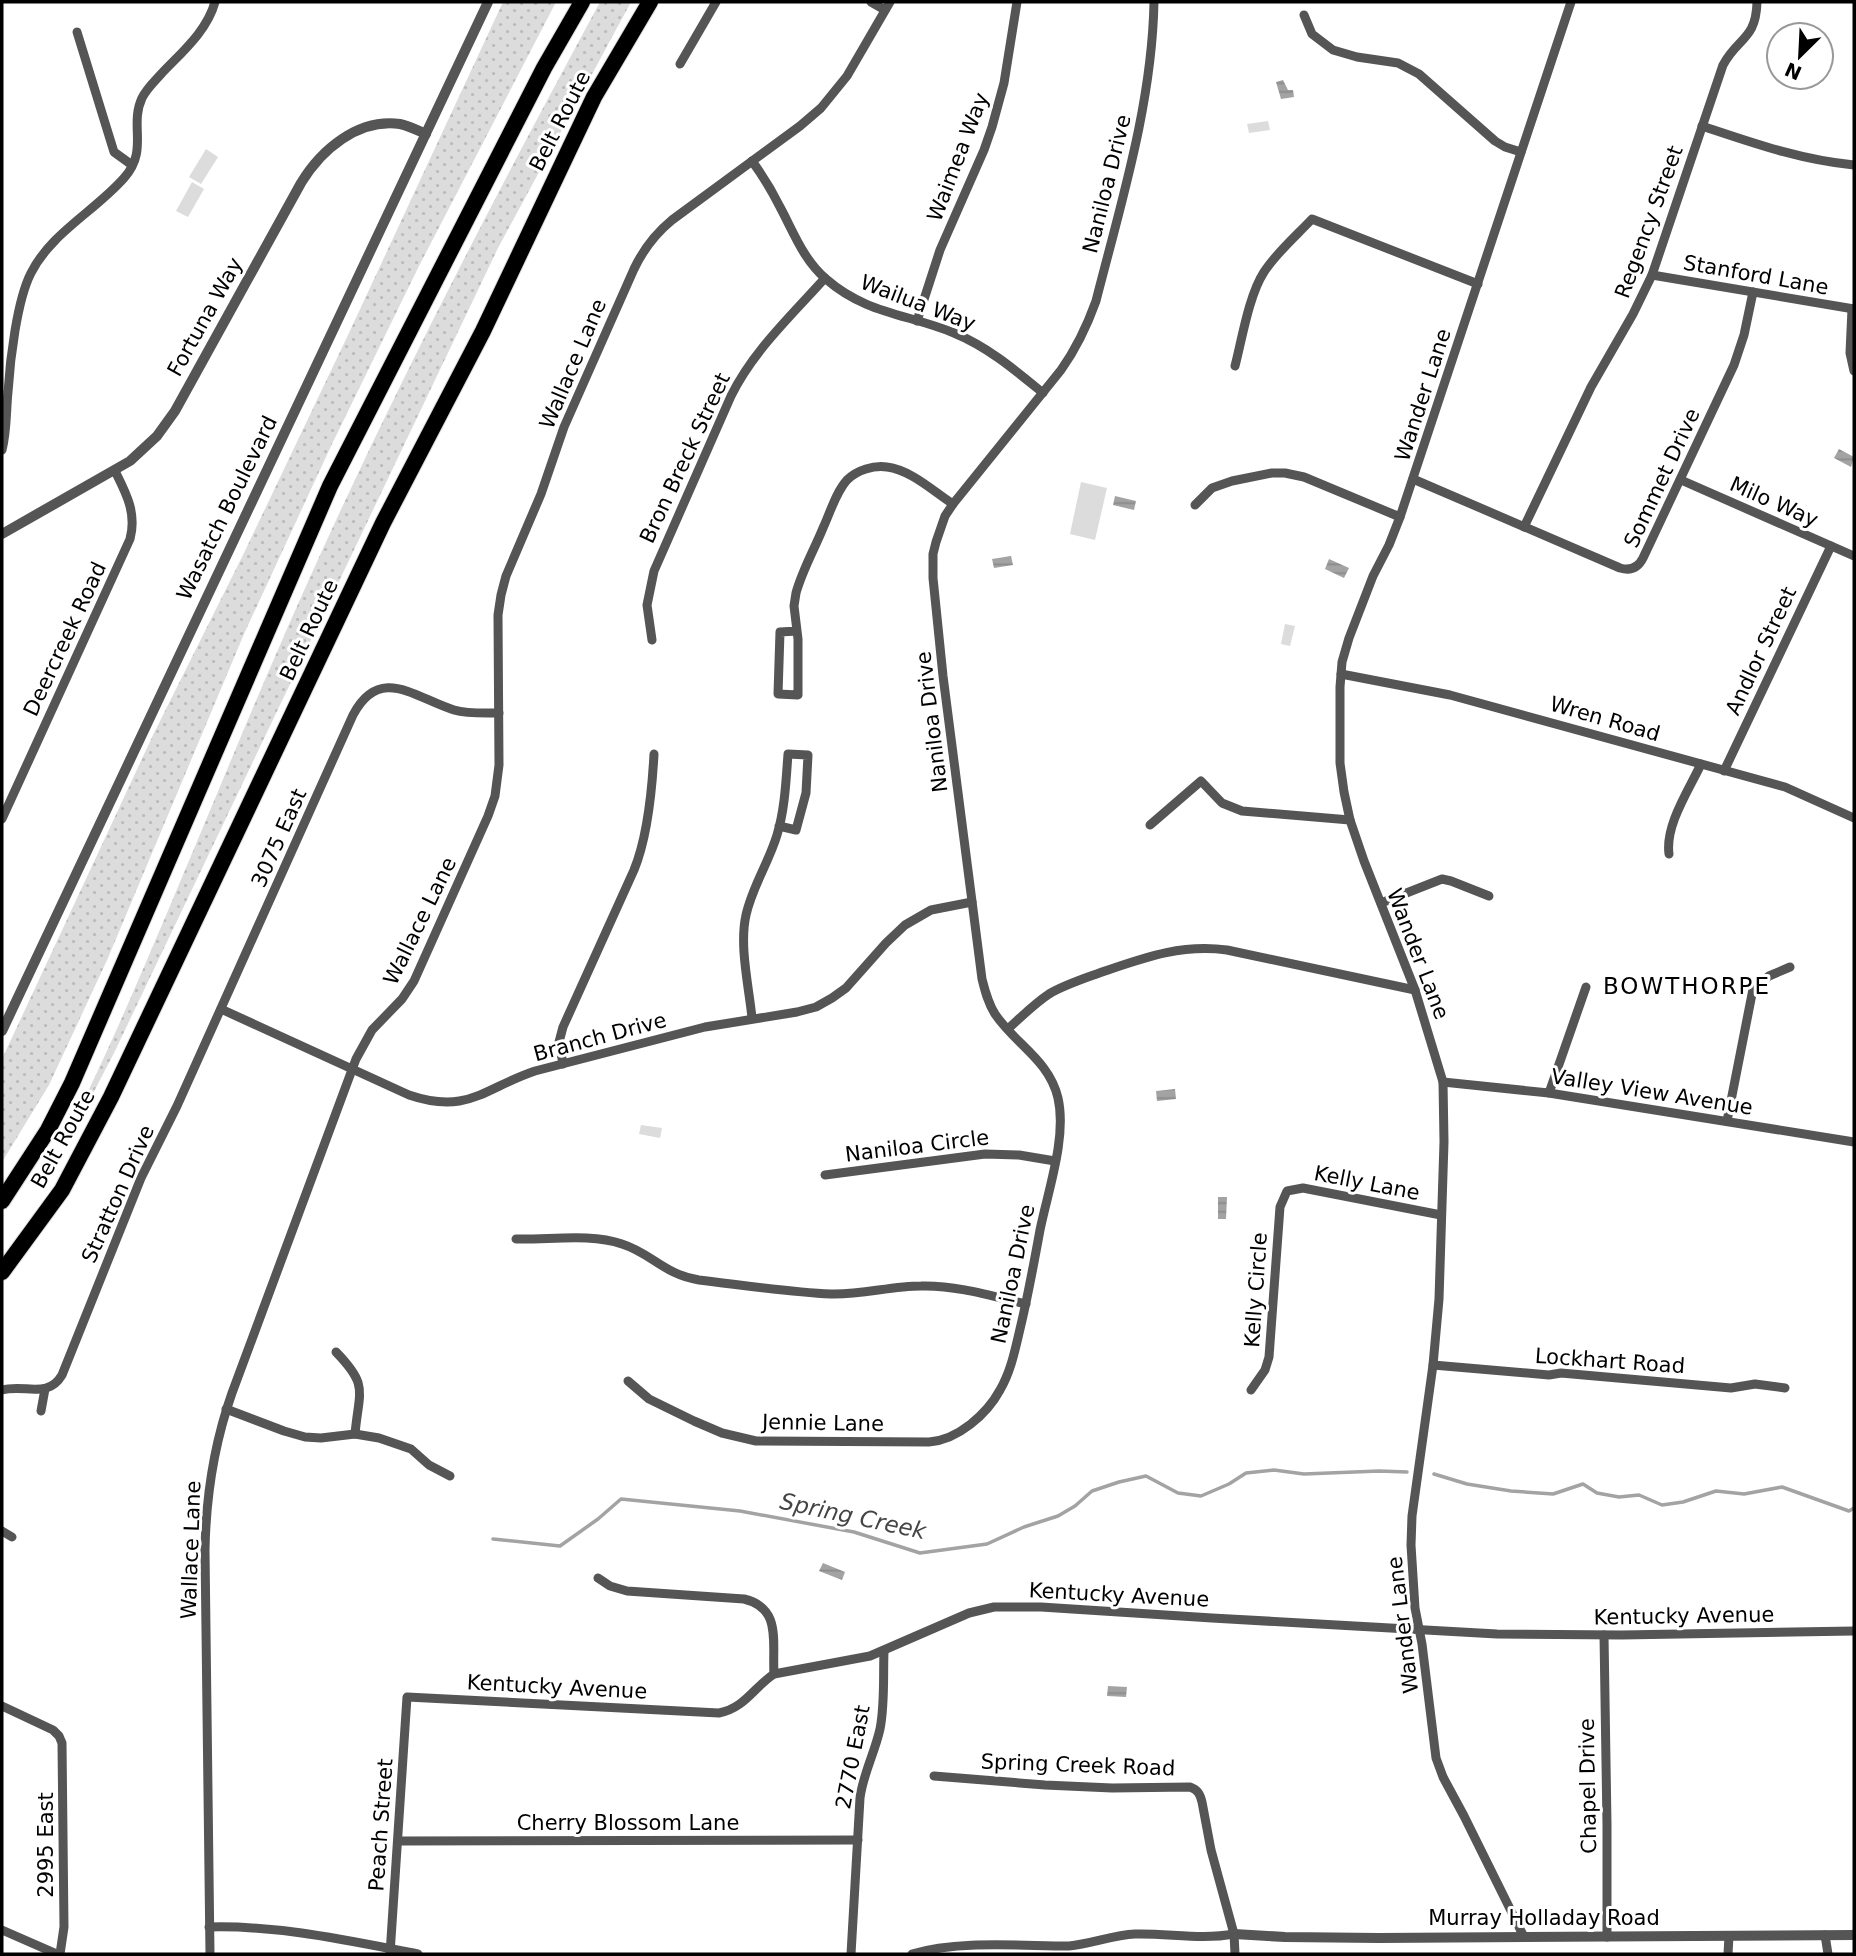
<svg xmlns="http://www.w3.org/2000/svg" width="1856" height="1956" viewBox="0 0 1856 1956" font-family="'DejaVu Sans',sans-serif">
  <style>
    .grass { fill: url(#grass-dots) }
    .park { fill: #dcdcdc }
    .water { fill: url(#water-rules) }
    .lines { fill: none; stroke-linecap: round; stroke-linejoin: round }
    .stream { stroke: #a3a3a3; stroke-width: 3.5 }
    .motorway-casing { stroke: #dbdbdb; stroke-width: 18 }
    .minor { stroke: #555; stroke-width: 9 }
    .tertiary { stroke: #555; stroke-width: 10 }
    .motorway { stroke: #000; stroke-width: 16 }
    .labels { text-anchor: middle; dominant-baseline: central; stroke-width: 6; stroke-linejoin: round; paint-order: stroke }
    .street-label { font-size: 21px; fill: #000; stroke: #fff }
    .neighbourhood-label { font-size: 23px; letter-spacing: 2px; fill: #000; stroke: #fff }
    .water-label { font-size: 23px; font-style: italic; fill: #444; stroke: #fff }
  </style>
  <defs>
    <pattern id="grass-dots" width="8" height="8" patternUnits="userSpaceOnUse" patternTransform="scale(1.75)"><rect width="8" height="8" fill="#dcdcdc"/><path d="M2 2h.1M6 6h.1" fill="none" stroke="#bbb" stroke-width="1.8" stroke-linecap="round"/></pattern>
    <pattern id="water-rules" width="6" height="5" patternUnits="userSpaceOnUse" patternTransform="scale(1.75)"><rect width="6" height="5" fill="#a3a3a3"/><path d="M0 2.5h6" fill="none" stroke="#8b8b8b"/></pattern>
  </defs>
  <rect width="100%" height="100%" fill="#fff"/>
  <g class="grass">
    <path d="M503 2H556L419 266 332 444 244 634 108 958 49 1085 2 1162V1059L154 733 243 555 348 335Z"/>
    <path d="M600 2H631L498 248 114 1053 74 1130H69C105 1059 136 986 167 913 212 807 255 700 302 595 392 393 495 196 600 2Z"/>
  </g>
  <g class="park">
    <path d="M1268 121 1270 130 1249 133 1247 124Z"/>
    <path d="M206 149 218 157 201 184 189 177Z"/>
    <path d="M192 182 204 189 188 217 176 211Z"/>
    <path d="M1081 482 1107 488 1095 540 1070 534Z"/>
    <path d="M1285 624 1295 626 1290 646 1281 644Z"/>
    <path d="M641 1125 662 1128 660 1138 639 1134Z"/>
  </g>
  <g class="water">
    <path d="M1283 80 1288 90H1293L1294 97 1281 99 1276 82Z"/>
    <path d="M1839 449 1854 457 1851 467 1834 458Z"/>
    <path d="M1115 496 1136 501 1134 510 1113 505Z"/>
    <path d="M1011 556 1013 565 994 568 992 559Z"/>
    <path d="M1329 559 1349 568 1344 578 1325 569Z"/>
    <path d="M1175 1089 1176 1099 1157 1101 1156 1091Z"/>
    <path d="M1218 1197H1227L1226 1219H1218Z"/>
    <path d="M823 1563 845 1572 842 1580 819 1571Z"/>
    <path d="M1108 1686 1127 1687 1126 1697 1107 1696Z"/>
  </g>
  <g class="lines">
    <g class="stream">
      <path d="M1434 1474 1467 1484 1511 1491 1553 1494 1583 1484 1597 1493 1619 1497 1639 1495 1662 1505 1683 1502 1716 1491 1744 1494 1782 1487 1849 1511 1854 1508"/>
      <path d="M493 1539 560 1546 598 1519 621 1499 740 1511 854 1532 920 1553 987 1544 1024 1527 1058 1516 1075 1506 1092 1491 1119 1482 1146 1476 1178 1493 1201 1496 1229 1484 1246 1473 1274 1470 1304 1474 1379 1471 1407 1472"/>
    </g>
    <defs>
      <g id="motorway">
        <path d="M2 1201 48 1130 72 1083 330 486 544 68 582 2"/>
        <path d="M2 1272 62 1190 111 1097 383 523 483 331 594 97 650 2"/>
      </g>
    </defs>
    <use href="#motorway" class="motorway-casing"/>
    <g class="minor">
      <path d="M871 2 885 10"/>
      <path d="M1304 15 1312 34 1333 50 1357 57 1398 63 1419 74 1495 141 1505 147 1521 152"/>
      <path d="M77 32 114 152 132 165"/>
      <path d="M680 64 716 2"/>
      <path d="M1702 126C1753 143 1801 160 1854 165"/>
      <path d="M752 161C763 176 772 191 780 207 794 233 803 259 826 279 866 314 908 314 954 333 988 347 1015 370 1043 393"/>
      <path d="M1652 275 1854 309"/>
      <path d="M1852 309 1850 353 1854 371"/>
      <path d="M917 321 940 250 984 150 992 127 1004 83 1017 2"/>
      <path d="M1235 366C1242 339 1249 295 1264 272 1277 252 1296 236 1312 219L1478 284"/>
      <path d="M2 450C7 431 6 411 8 392 10 360 17 300 31 273 51 233 95 211 124 178 149 150 129 126 142 98 147 88 155 81 162 73 182 52 207 31 215 2"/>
      <path d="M1413 479 1620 568C1630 571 1638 568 1643 558L1734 365 1744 335 1753 292"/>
      <path d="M1681 480 1854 556"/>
      <path d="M1195 505 1212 488 1232 481 1272 473H1285L1304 477 1400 517"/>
      <path d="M1524 527 1591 387 1633 314 1652 275 1723 65C1738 37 1756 40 1757 2"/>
      <path d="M797 631 780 632 778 694 798 695V639L794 606 796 593C802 571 814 550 823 528 830 513 836 492 847 480 857 470 874 465 887 467 911 470 933 491 953 504"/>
      <path d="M652 640 647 605 654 571 731 396C753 351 792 315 825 278"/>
      <path d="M1341 674 1450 695 1785 787 1854 818"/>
      <path d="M1724 771 1831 546"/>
      <path d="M2 819 130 539C137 513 126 493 115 471"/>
      <path d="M1150 825 1201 781 1222 803 1242 811 1350 820"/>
      <path d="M1669 854C1665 825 1689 790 1701 764"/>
      <path d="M1381 903 1442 879 1451 881 1489 896"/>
      <path d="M221 1009 409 1095C468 1115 484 1088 535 1071L705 1027 797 1012 816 1007 832 998 846 988 886 943 905 925 931 910 972 902"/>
      <path d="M752 1018C749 987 739 946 746 915 752 887 769 862 777 835 785 809 786 780 788 754L808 755 806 793 796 830 779 826"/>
      <path d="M1008 1029C1021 1017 1034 1004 1049 994 1066 984 1086 978 1105 971 1146 957 1182 944 1227 950L1415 990"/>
      <path d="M563 1064 559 1042 563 1027 634 870C648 836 652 791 654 754"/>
      <path d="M1443 1082 1549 1093 1854 1142"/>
      <path d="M1549 1093 1586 987"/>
      <path d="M1727 1121 1753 989 1769 976 1790 967"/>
      <path d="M825 1175 985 1154 1019 1155 1055 1161"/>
      <path d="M516 1239C549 1240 591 1233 622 1244 651 1253 665 1275 699 1280 742 1285 787 1292 831 1294 861 1295 891 1286 921 1286 956 1285 992 1296 1026 1304"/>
      <path d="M336 1352C369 1386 359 1390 355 1434"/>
      <path d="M1433 1365 1549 1375 1561 1373 1731 1388 1755 1384 1785 1388"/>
      <path d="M628 1381 649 1399 694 1421 722 1433 756 1441 929 1442C958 1440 987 1414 1000 1390 1011 1371 1015 1350 1020 1329 1028 1296 1034 1263 1040 1230 1048 1191 1067 1137 1058 1098 1049 1060 1016 1045 995 1014 988 1003 985 991 982 979L943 676 933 578V554L936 542 945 516 953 504 1061 370C1076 349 1087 326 1096 301 1121 203 1152 104 1154 2"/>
      <path d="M2 1390C25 1384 48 1399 62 1375L141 1178 177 1106 353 715C380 664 415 698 454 710 468 714 484 713 499 713"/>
      <path d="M1251 1390 1265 1370 1269 1357 1280 1207 1287 1191 1303 1188 1441 1215"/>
      <path d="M226 1409 284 1431 305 1437 321 1438 355 1434 379 1438 411 1449 429 1465 450 1476"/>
      <path d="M41 1411 45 1389"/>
      <path d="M2 1531 12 1537"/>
      <path d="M598 1578 610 1586 627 1591 744 1599C782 1608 772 1642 774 1674"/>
      <path d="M1604 1635 1607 1825V1937"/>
      <path d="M2 1706 53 1730 59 1736 62 1743 64 1927 60 1954"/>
      <path d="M934 1776 1045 1785 1112 1788 1190 1787C1198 1790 1200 1794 1202 1802L1211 1850 1234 1934 1235 1954"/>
      <path d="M399 1841 858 1840"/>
      <path d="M209 1927C279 1925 350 1941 418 1954"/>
      <path d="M2 1930 57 1954"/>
      <path d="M1825 1935 1828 1954"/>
      <path d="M1524 1937 1464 1816 1443 1777 1436 1758 1422 1644 1415 1608 1411 1545 1412 1516 1433 1365 1439 1299 1444 1142 1443 1082 1415 990 1364 861 1350 820 1344 792 1340 763V687L1342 662 1349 638 1373 576 1389 545 1400 517 1571 2"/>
      <path d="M210 1954 205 1550C206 1495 214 1444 232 1393L356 1059 372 1030 402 999 414 981 488 816 495 796 499 765 498 615 501 595 506 576 541 494 564 427 634 269C643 250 655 234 672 220L800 126 821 108 847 76 890 2"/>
      <path d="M390 1954 407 1697 719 1713C745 1708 754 1687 774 1674L870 1656 969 1613 994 1607H1041L1212 1618 1497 1634 1622 1635 1854 1631"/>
      <path d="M851 1954 860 1798C863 1774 875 1752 880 1729 885 1704 883 1676 884 1651"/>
      <path d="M912 1954C958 1940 1021 1946 1069 1946 1091 1944 1113 1935 1135 1934 1168 1933 1201 1940 1234 1934"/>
      <path d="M1728 1954 1729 1936"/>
    </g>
    <g class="tertiary">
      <path d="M2 534 130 461 157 436 175 411 301 183C321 150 358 118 400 124 409 126 417 130 426 134"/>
      <path d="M2 1031 488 2"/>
      <path d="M1234 1934 1285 1937 1379 1938 1854 1935"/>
    </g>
    <use href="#motorway" class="motorway"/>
  </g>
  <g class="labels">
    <g class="street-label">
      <text transform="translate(560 121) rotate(-63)">Belt Route</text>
      <text transform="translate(958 157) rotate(-69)">Waimea Way</text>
      <text transform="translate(1107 184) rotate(-76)">Naniloa Drive</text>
      <text transform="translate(1649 222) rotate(-70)">Regency Street</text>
      <text transform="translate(1756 275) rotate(10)">Stanford Lane</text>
      <text transform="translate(918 303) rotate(21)">Wailua Way</text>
      <text transform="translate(205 317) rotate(-61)">Fortuna Way</text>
      <text transform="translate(573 364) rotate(-67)">Wallace Lane</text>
      <text transform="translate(1423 395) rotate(-72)">Wander Lane</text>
      <text transform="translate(685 458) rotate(-65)">Bron Breck Street</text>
      <text transform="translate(1662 478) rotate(-65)">Sommet Drive</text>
      <text transform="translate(1774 502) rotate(24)">Milo Way</text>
      <text transform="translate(227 508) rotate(-64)">Wasatch Boulevard</text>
      <text transform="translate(309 630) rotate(-65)">Belt Route</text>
      <text transform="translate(65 639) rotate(-65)">Deercreek Road</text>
      <text transform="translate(1761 651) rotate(-65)">Andlor Street</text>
      <text transform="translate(1605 719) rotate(16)">Wren Road</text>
      <text transform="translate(932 722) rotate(-97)">Naniloa Drive</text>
      <text transform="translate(279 838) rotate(-66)">3075 East</text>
      <text transform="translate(420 921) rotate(-64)">Wallace Lane</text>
      <text transform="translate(1418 954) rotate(69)">Wander Lane</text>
      <text transform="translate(600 1037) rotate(-15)">Branch Drive</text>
      <text transform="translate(1652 1092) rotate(9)">Valley View Avenue</text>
      <text transform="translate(63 1139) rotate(-61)">Belt Route</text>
      <text transform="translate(917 1146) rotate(-7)">Naniloa Circle</text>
      <text transform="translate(1367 1183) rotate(11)">Kelly Lane</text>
      <text transform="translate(118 1194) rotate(-66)">Stratton Drive</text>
      <text transform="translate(1013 1274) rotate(-78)">Naniloa Drive</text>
      <text transform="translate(1256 1290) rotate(-86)">Kelly Circle</text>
      <text transform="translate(1610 1361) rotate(4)">Lockhart Road</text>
      <text transform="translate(823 1423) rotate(1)">Jennie Lane</text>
      <text transform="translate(191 1550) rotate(-88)">Wallace Lane</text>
      <text transform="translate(1119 1595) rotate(3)">Kentucky Avenue</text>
      <text transform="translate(1684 1616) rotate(-1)">Kentucky Avenue</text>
      <text transform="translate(1403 1625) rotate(-97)">Wander Lane</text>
      <text transform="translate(557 1687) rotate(3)">Kentucky Avenue</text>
      <text transform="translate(853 1757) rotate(-79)">2770 East</text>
      <text transform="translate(1078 1765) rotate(2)">Spring Creek Road</text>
      <text transform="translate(1588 1786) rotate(-91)">Chapel Drive</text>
      <text x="628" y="1823">Cherry Blossom Lane</text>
      <text transform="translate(381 1825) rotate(-86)">Peach Street</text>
      <text transform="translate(46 1845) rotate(-90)">2995 East</text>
      <text x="1544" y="1918">Murray Holladay Road</text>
    </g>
    <g class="neighbourhood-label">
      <text x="1687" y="986">BOWTHORPE</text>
    </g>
    <g class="water-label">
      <text transform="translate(853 1516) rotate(12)">Spring Creek</text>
    </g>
  </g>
  <rect width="1856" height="1956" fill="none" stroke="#000000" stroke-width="7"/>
  <g transform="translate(1800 56) rotate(204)"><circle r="33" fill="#ffffff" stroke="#999999" stroke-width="2"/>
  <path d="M0-5L12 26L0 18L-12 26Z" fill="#000000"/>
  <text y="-10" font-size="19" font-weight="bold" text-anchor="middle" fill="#000000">N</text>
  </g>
</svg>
